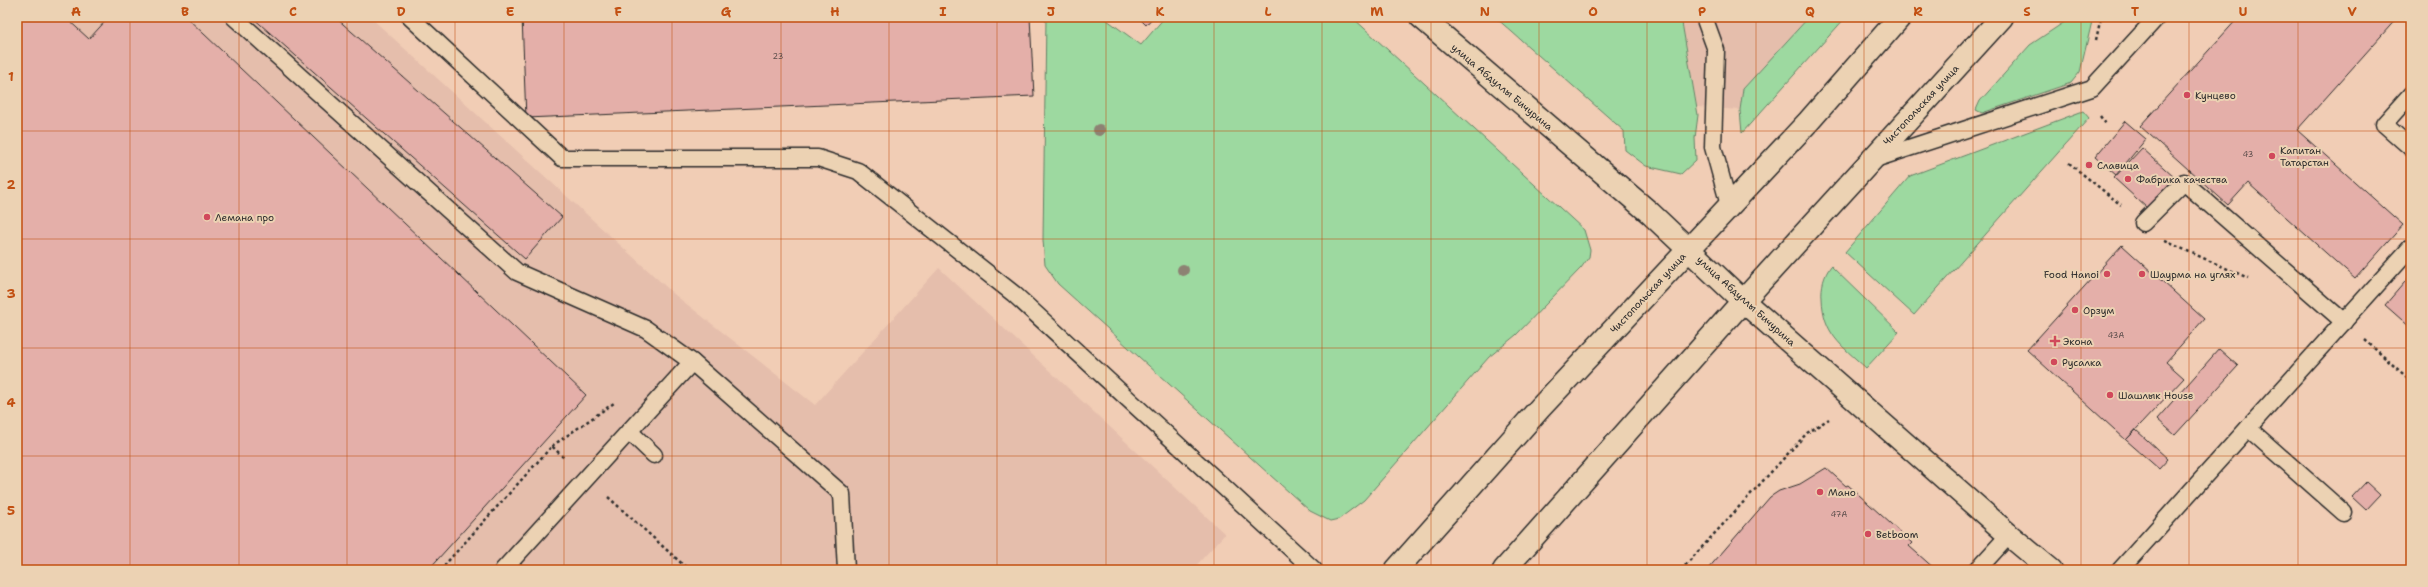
<svg xmlns="http://www.w3.org/2000/svg" width="2428" height="587" viewBox="0 0 2428 587" font-family="'Shantell Sans',sans-serif">
  <style>
    .built { fill: #e5beac }
    .green { fill: #9dd9a0; stroke: #648266 }
    .building { fill: #e4afa9; stroke: #2b2b2b }
    .lines { fill: none; stroke-linecap: round; stroke-linejoin: round }
    .lane-casing { stroke: #2b2b2b; stroke-width: 19 }
    .street-casing { stroke: #2b2b2b; stroke-width: 25 }
    .secondary-casing { stroke: #2b2b2b; stroke-width: 25 }
    .path { stroke: #2b2b2b; stroke-width: 2.5; stroke-dasharray: 3 3; stroke-linecap: butt }
    .lane { stroke: #ecd2b3; stroke-width: 16 }
    .street { stroke: #ecd2b3; stroke-width: 22 }
    .secondary { stroke: #ecd2b3; stroke-width: 22 }
    .tree { fill: #8d8273 }
    .grid { fill: none; stroke: #c25012; stroke-width: 1; stroke-opacity: 0.55 }
    .poi-dot { fill: #d1495b; stroke: #ecd2b3; stroke-width: 1.5 }
    .labels { text-anchor: middle; dominant-baseline: central; stroke-width: 4; stroke-linejoin: round; paint-order: stroke }
    .number-label { font-size: 8px; fill: #594c4a }
    .street-label { font-size: 10px; fill: #2b2b2b; stroke: #ecd2b3 }
    .poi-label { font-size: 10px; fill: #2b2b2b; stroke: #ecd2b3; text-anchor: start }
    .neatline { fill: none; stroke: #c25012; stroke-width: 1.5 }
    .grid-label { font-size: 13px; text-anchor: middle; font-weight: bold; fill: #c25012 }
  </style>
  <rect width="100%" height="100%" fill="#f1cdb5"/>
  <filter id="ink" filterUnits="userSpaceOnUse"><feTurbulence type="fractalNoise" baseFrequency=".025" numOctaves="2"/><feDisplacementMap in="SourceGraphic" scale="8" xChannelSelector="R" yChannelSelector="G"/><feConvolveMatrix kernelMatrix="1 2 1 2 8 2 1 2 1" color-interpolation-filters="sRGB"/></filter>
  <g filter="url(#ink)">
    <g class="built">
      <path d="M17 17H370L675 295 815 405 939 268 1225 534 1192 570H17Z"/>
      <path d="M1681 17H1809L1743 89 1740 110 1697 107Z"/>
    </g>
    <g class="green">
      <path d="M1046 17H1103L1141 45 1165 17H1352L1584 230 1590 250 1589 257 1581 268 1516 335 1489 357 1364 500 1339 519 1330 521 1310 511 1058 284 1045 265 1043 240Z"/>
      <path d="M1495 17H1681L1698 115 1695 138 1696 160 1681 174 1646 166 1625 150 1624 131Z"/>
      <path d="M1809 17H1846L1742 133 1740 110 1743 89Z"/>
      <path d="M2072 17H2093L2080 72 2071 83 1982 113 1976 110 1980 101 2030 45Z"/>
      <path d="M2083 111 2089 118 1914 315 1845 252 1910 176Z"/>
      <path d="M1831 266 1899 332 1866 368C1841 345 1823 334 1822 298 1821 287 1824 275 1831 266Z"/>
    </g>
    <g class="building">
      <path d="M17 17H65L89 39 109 17H186L586 395 428 570H17Z"/>
      <path d="M252 17H335L562 217 525 259Z"/>
      <path d="M522 17H1030L1034 96 526 118Z"/>
      <path d="M1138 17H1153L1146 25Z"/>
      <path d="M2239 17H2398L2297 130 2403 225 2355 279 2248 183 2228 205 2140 126Z"/>
      <path d="M2125 121 2146 139 2116 175 2095 157Z"/>
      <path d="M2142 148 2175 178 2147 208 2114 178Z"/>
      <path d="M2122 245 2204 319 2166 362 2184 378 2126 440 2027 350Z"/>
      <path d="M2411 275V328L2385 305Z"/>
      <path d="M2219 349 2238 366 2175 435 2157 419Z"/>
      <path d="M2136 430 2168 459 2159 469 2126 440Z"/>
      <path d="M1826 468 1846 486 1848 485 1912 543 1909 546 1936 570H1707L1770 497 1779 491 1800 484Z"/>
      <path d="M2366 482 2380 495 2366 510 2352 497Z"/>
    </g>
    <g class="lines">
      <defs>
        <g id="lane">
          <path d="M234 17 517 272 646 329 692 362"/>
          <path d="M410 17 562 158H818L858 171 1014 294 1314 570"/>
          <path d="M1704 17 1716 50 1713 147 1729 205"/>
          <path d="M2411 94 2384 124 2411 148"/>
          <path d="M1872 160 2092 88 2157 17"/>
          <path d="M2143 223 2184 182 2344 322"/>
          <path d="M2248 428 2344 513"/>
          <path d="M629 431 654 455"/>
          <path d="M503 570 692 362 842 494 846 570"/>
          <path d="M1977 570 2009 535"/>
          <path d="M2120 570 2411 247"/>
        </g>
        <path id="street" d="M1421 17 1650 213 1743 301 2009 535 2051 570"/>
        <g id="secondary">
          <path d="M1396 570 1540 408 1809 121 1900 17"/>
          <path d="M1504 570 1743 301 2002 17"/>
        </g>
      </defs>
      <use href="#lane" class="lane-casing"/>
      <use href="#street" class="street-casing"/>
      <use href="#secondary" class="secondary-casing"/>
      <g class="path">
        <path d="M2096 40 2101 17"/>
        <path d="M2100 116 2106 124"/>
        <path d="M2069 163 2121 205"/>
        <path d="M2165 241 2248 278"/>
        <path d="M2365 340 2411 381"/>
        <path d="M552 446 614 403"/>
        <path d="M608 497 689 570"/>
        <path d="M440 570 552 446 565 459"/>
        <path d="M1681 570 1807 433 1829 419"/>
      </g>
      <use href="#lane" class="lane"/>
      <use href="#street" class="street"/>
      <use href="#secondary" class="secondary"/>
    </g>
    <g class="tree">
      <circle cx="1099" cy="130" r="6"/>
      <circle cx="1183" cy="270" r="6"/>
    </g>
  </g>
  <path class="grid" d="M130 17V570M239 17V570M347 17V570M455 17V570M564 17V570M672 17V570M781 17V570M889 17V570M997 17V570M1106 17V570M1214 17V570M1322 17V570M1431 17V570M1539 17V570M1647 17V570M1756 17V570M1864 17V570M1973 17V570M2081 17V570M2189 17V570M2298 17V570M17 131H2411M17 239H2411M17 348H2411M17 456H2411"/>
  <g class="poi-dot">
    <circle cx="2187" cy="95" r="4"/>
    <circle cx="2272" cy="156" r="4"/>
    <circle cx="2089" cy="165" r="4"/>
    <circle cx="2128" cy="179" r="4"/>
    <circle cx="207" cy="217" r="4"/>
    <circle cx="2107" cy="274" r="4"/>
    <circle cx="2142" cy="274" r="4"/>
    <circle cx="2075" cy="310" r="4"/>
    <path d="M2053 335h4v4h4v4h-4v4h-4v-4h-4v-4h4z"/>
    <circle cx="2054" cy="362" r="4"/>
    <circle cx="2110" cy="395" r="4"/>
    <circle cx="1820" cy="492" r="4"/>
    <circle cx="1868" cy="534" r="4"/>
  </g>
  <g class="labels">
    <g class="number-label">
      <text x="778" y="56">23</text>
      <text x="2248" y="154">43</text>
      <text x="2116" y="335">43А</text>
      <text x="1839" y="514">47А</text>
    </g>
    <g class="street-label">
      <text transform="translate(1502 87) rotate(40)">улица Абдуллы Бичурина</text>
      <text transform="translate(1921 105) rotate(-47)">Чистопольская улица</text>
      <text transform="translate(1648 293) rotate(-47)">Чистопольская улица</text>
      <text transform="translate(1746 301) rotate(42)">улица Абдуллы Бичурина</text>
    </g>
    <g class="poi-label">
      <text x="2195" y="95">Кунцево</text>
      <text x="2280" y="150">Капитан<tspan x="2280" dy="12">Татарстан</tspan></text>
      <text x="2097" y="165">Славица</text>
      <text x="2136" y="179">Фабрика качества</text>
      <text x="215" y="217">Лемана про</text>
      <text x="2099" y="274" text-anchor="end">Food Hanoi</text>
      <text x="2150" y="274">Шаурма на углях</text>
      <text x="2083" y="310">Орзум</text>
      <text x="2063" y="341">Экона</text>
      <text x="2062" y="362">Русалка</text>
      <text x="2118" y="395">Шашлык House</text>
      <text x="1828" y="492">Мано</text>
      <text x="1876" y="534">Betboom</text>
    </g>
  </g>
  <rect width="2428" height="587" fill="none" stroke="#ecd2b3" stroke-width="44"/>
  <rect x="22" y="22" width="2384" height="543" class="neatline"/>
  <g class="grid-label">
    <text x="76" y="16">A</text>
    <text x="185" y="16">B</text>
    <text x="293" y="16">C</text>
    <text x="401" y="16">D</text>
    <text x="510" y="16">E</text>
    <text x="618" y="16">F</text>
    <text x="726" y="16">G</text>
    <text x="835" y="16">H</text>
    <text x="943" y="16">I</text>
    <text x="1051" y="16">J</text>
    <text x="1160" y="16">K</text>
    <text x="1268" y="16">L</text>
    <text x="1377" y="16">M</text>
    <text x="1485" y="16">N</text>
    <text x="1593" y="16">O</text>
    <text x="1702" y="16">P</text>
    <text x="1810" y="16">Q</text>
    <text x="1918" y="16">R</text>
    <text x="2027" y="16">S</text>
    <text x="2135" y="16">T</text>
    <text x="2243" y="16">U</text>
    <text x="2352" y="16">V</text>
    <text x="11" y="81">1</text>
    <text x="11" y="189">2</text>
    <text x="11" y="298">3</text>
    <text x="11" y="407">4</text>
    <text x="11" y="515">5</text>
  </g>
</svg>
